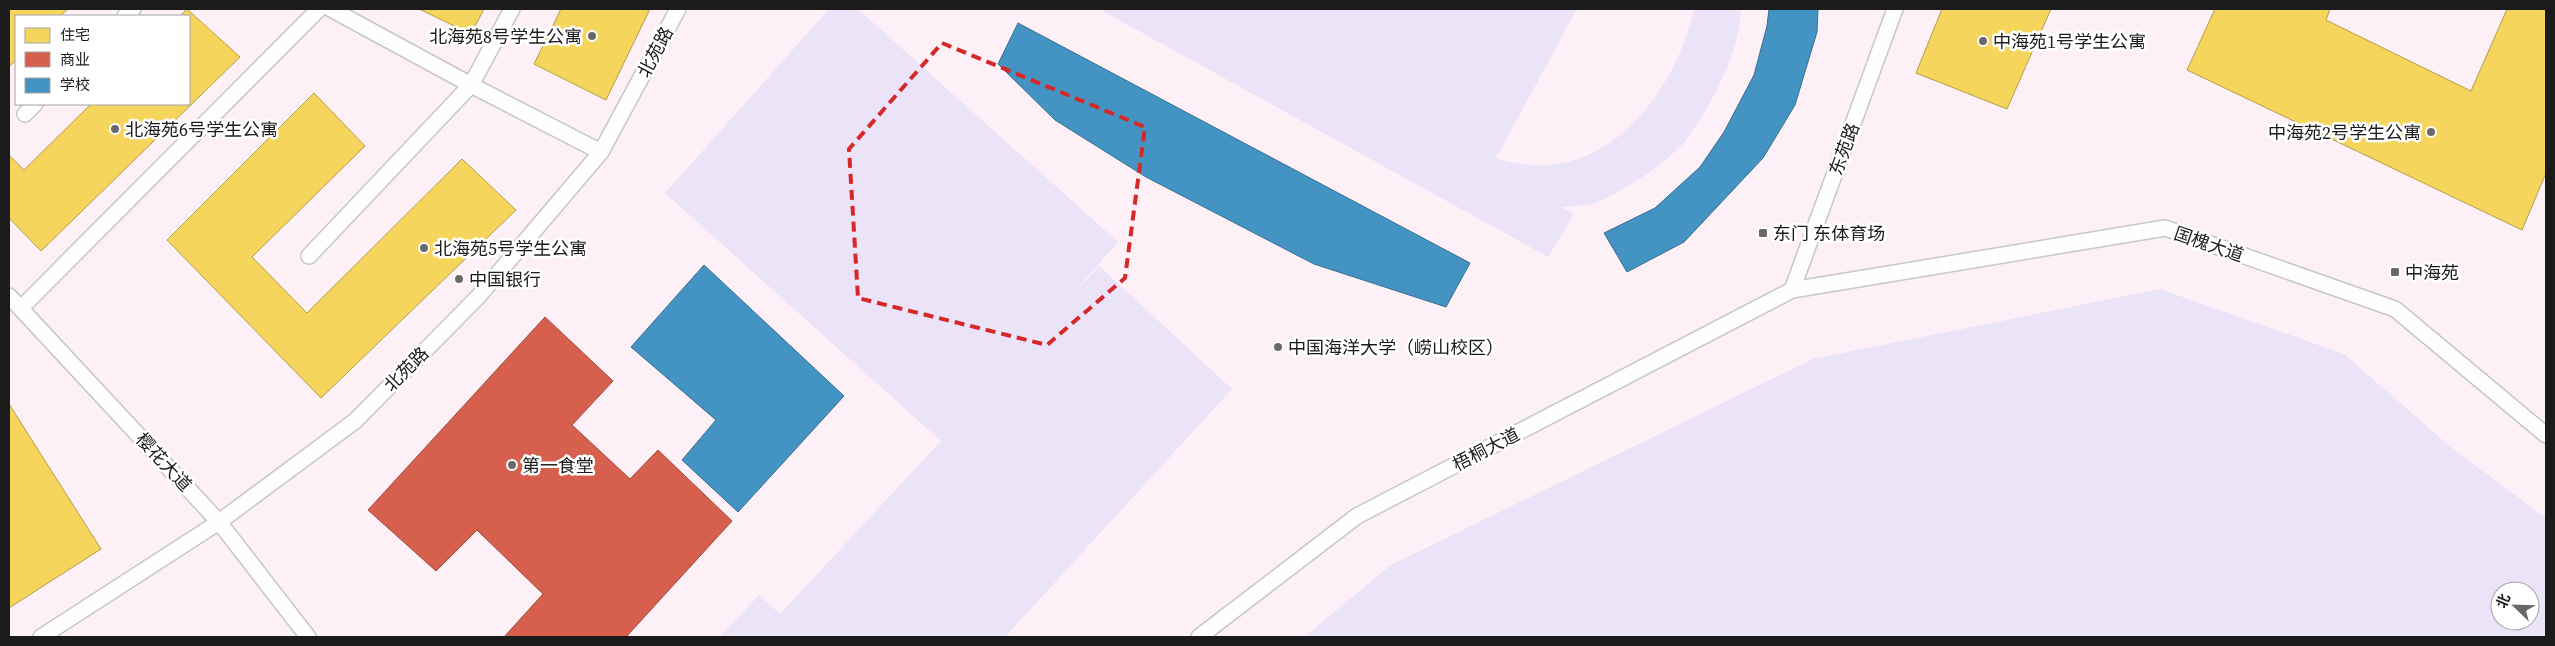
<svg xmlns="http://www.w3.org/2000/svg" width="2555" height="646" viewBox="0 0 2555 646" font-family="'Source Serif 4','Noto Sans SC',serif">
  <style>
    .education { fill: #fdf0f7; fill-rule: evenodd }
    .green { fill: #ebe3f8; fill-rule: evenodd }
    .homes { fill: #f6d55c; stroke: #b49d49 }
    .shops { fill: #d6604d; stroke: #9e4b3e }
    .schools { fill: #4393c3; stroke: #376f91 }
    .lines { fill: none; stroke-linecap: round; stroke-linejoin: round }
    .lane-casing { stroke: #c7c7c8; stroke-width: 18 }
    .lane { stroke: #fefefe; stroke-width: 15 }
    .marked { fill: none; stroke: #d62828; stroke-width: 4; stroke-dasharray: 10 6; stroke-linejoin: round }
    .poi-dot { fill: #69696a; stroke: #fff; stroke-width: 2 }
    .labels { text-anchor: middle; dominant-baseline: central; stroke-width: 5; stroke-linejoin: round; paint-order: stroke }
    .poi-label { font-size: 18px; fill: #1b1b1c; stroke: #fff; text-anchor: start }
    .street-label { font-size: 18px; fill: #1b1b1c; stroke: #fff }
  </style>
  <rect width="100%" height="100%" fill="#fafafb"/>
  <path class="education" d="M9 9H2546V637H9ZM16 16H189V104H16ZM2500 591H2530V621H2500Z"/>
  <g class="green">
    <path d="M829 9H858L1118 242 1054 315 1099 266 1232 389 1005 637H720L759 595 780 614 941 441 665 193Z"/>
    <path d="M1099 9H1577L1496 158C1598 193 1674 99 1694 9H1741C1739 54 1712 105 1685 141 1670 161 1612 200 1587 205 1579 206 1569 206 1561 207L1574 214 1548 257Z"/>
    <path d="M2160 289 2344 354 2453 449 2546 518V637H1304L1391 565 1813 359ZM2500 591H2530V621H2500Z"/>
  </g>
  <g class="homes">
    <path d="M9 9H68L60 16H16V60L9 67Z"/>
    <path d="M187 9 240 57 41 251 9 218V155L24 170 91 104H189V16H180Z"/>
    <path d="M419 9H484L471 34Z"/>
    <path d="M561 9H650L606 100 534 64Z"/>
    <path d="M1942 9H2051L2007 109 1916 73Z"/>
    <path d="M2215 9H2330L2326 20 2471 91 2507 9H2546V173L2522 230 2187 70Z"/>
    <path d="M314 93 365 146 252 257 307 313 462 159 516 210 321 398 167 240Z"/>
    <path d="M9 404 101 549 9 608Z"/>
  </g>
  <path class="shops" d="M545 317 613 381 572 425 630 479 658 450 732 521 626 637H504L543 594 477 530 436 571 368 510Z"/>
  <g class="schools">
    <path d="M1769 9H1818L1817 32 1795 105 1763 158 1684 242 1627 272 1604 233 1655 208 1700 167 1724 132 1754 75 1767 26Z"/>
    <path d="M1018 23 1470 263 1446 307 1314 264 1146 177 1055 120 998 64Z"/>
    <path d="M704 265 844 396 738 512 682 460 716 420 631 347Z"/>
  </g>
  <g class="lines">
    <defs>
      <g id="lane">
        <path d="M331 9 471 85 601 152"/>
        <path d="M125 16 133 9"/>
        <path d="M25 114 35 104"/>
        <path d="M309 256 471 85 512 9"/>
        <path d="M1792 290 1895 9"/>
        <path d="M9 296 219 522 308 637"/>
        <path d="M21 308 319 9"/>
        <path d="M41 637 219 522 355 421 477 298 601 152 678 9"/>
        <path d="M1199 637 1357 516 1792 290 2165 228 2395 309 2546 435"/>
      </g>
    </defs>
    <use href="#lane" class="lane-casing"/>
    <use href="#lane" class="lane"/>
  </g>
  <path class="marked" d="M942 43 1145 127 1125 278 1047 345 858 298 849 149Z"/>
  <g class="poi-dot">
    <circle cx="592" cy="36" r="5"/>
    <circle cx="1983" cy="41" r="5"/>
    <circle cx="115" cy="129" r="5"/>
    <circle cx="2431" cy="132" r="5"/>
    <rect x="1758" y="228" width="10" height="10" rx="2.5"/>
    <circle cx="424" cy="248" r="5"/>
    <rect x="2390" y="267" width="10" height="10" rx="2.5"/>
    <circle cx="459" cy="279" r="5"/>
    <circle cx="1278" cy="347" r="5"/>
    <circle cx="512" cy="465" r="5"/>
  </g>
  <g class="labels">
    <g class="poi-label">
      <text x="582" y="36" text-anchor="end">北海苑8号学生公寓</text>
      <text x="1993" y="41">中海苑1号学生公寓</text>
      <text x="125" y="129">北海苑6号学生公寓</text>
      <text x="2421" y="132" text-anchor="end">中海苑2号学生公寓</text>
      <text x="1773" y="233">东门 东体育场</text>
      <text x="434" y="248">北海苑5号学生公寓</text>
      <text x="2405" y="272">中海苑</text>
      <text x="469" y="279">中国银行</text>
      <text x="1288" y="347">中国海洋大学（崂山校区）</text>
      <text x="522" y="465">第一食堂</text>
    </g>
    <g class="street-label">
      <text transform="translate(655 52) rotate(-62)">北苑路</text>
      <text transform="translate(1844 149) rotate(-70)">东苑路</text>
      <text transform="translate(2209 244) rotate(19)">国槐大道</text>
      <text transform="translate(406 369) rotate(-45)">北苑路</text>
      <text transform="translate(1486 449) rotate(-27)">梧桐大道</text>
      <text transform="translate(164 462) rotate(47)">樱花大道</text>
    </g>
  </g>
  <rect width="2555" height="646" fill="none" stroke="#1b1b1c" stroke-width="20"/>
  <rect x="15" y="15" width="175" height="90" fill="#ffffff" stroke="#a4a4a4"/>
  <rect x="25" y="28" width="25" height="15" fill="#f6d55c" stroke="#a4a4a4"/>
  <text x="60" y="40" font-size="15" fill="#1b1b1c">住宅</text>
  <rect x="25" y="52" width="25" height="15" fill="#d6604d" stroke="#a4a4a4"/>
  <text x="60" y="65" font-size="15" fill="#1b1b1c">商业</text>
  <rect x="25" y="78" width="25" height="15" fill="#4393c3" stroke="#a4a4a4"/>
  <text x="60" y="90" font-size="15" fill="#1b1b1c">学校</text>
  <g transform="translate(2515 606) rotate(293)"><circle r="24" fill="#ffffff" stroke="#a4a4a4"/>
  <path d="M0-4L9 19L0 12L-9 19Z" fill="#69696a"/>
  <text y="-8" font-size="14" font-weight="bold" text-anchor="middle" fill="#1b1b1c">北</text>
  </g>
</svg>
